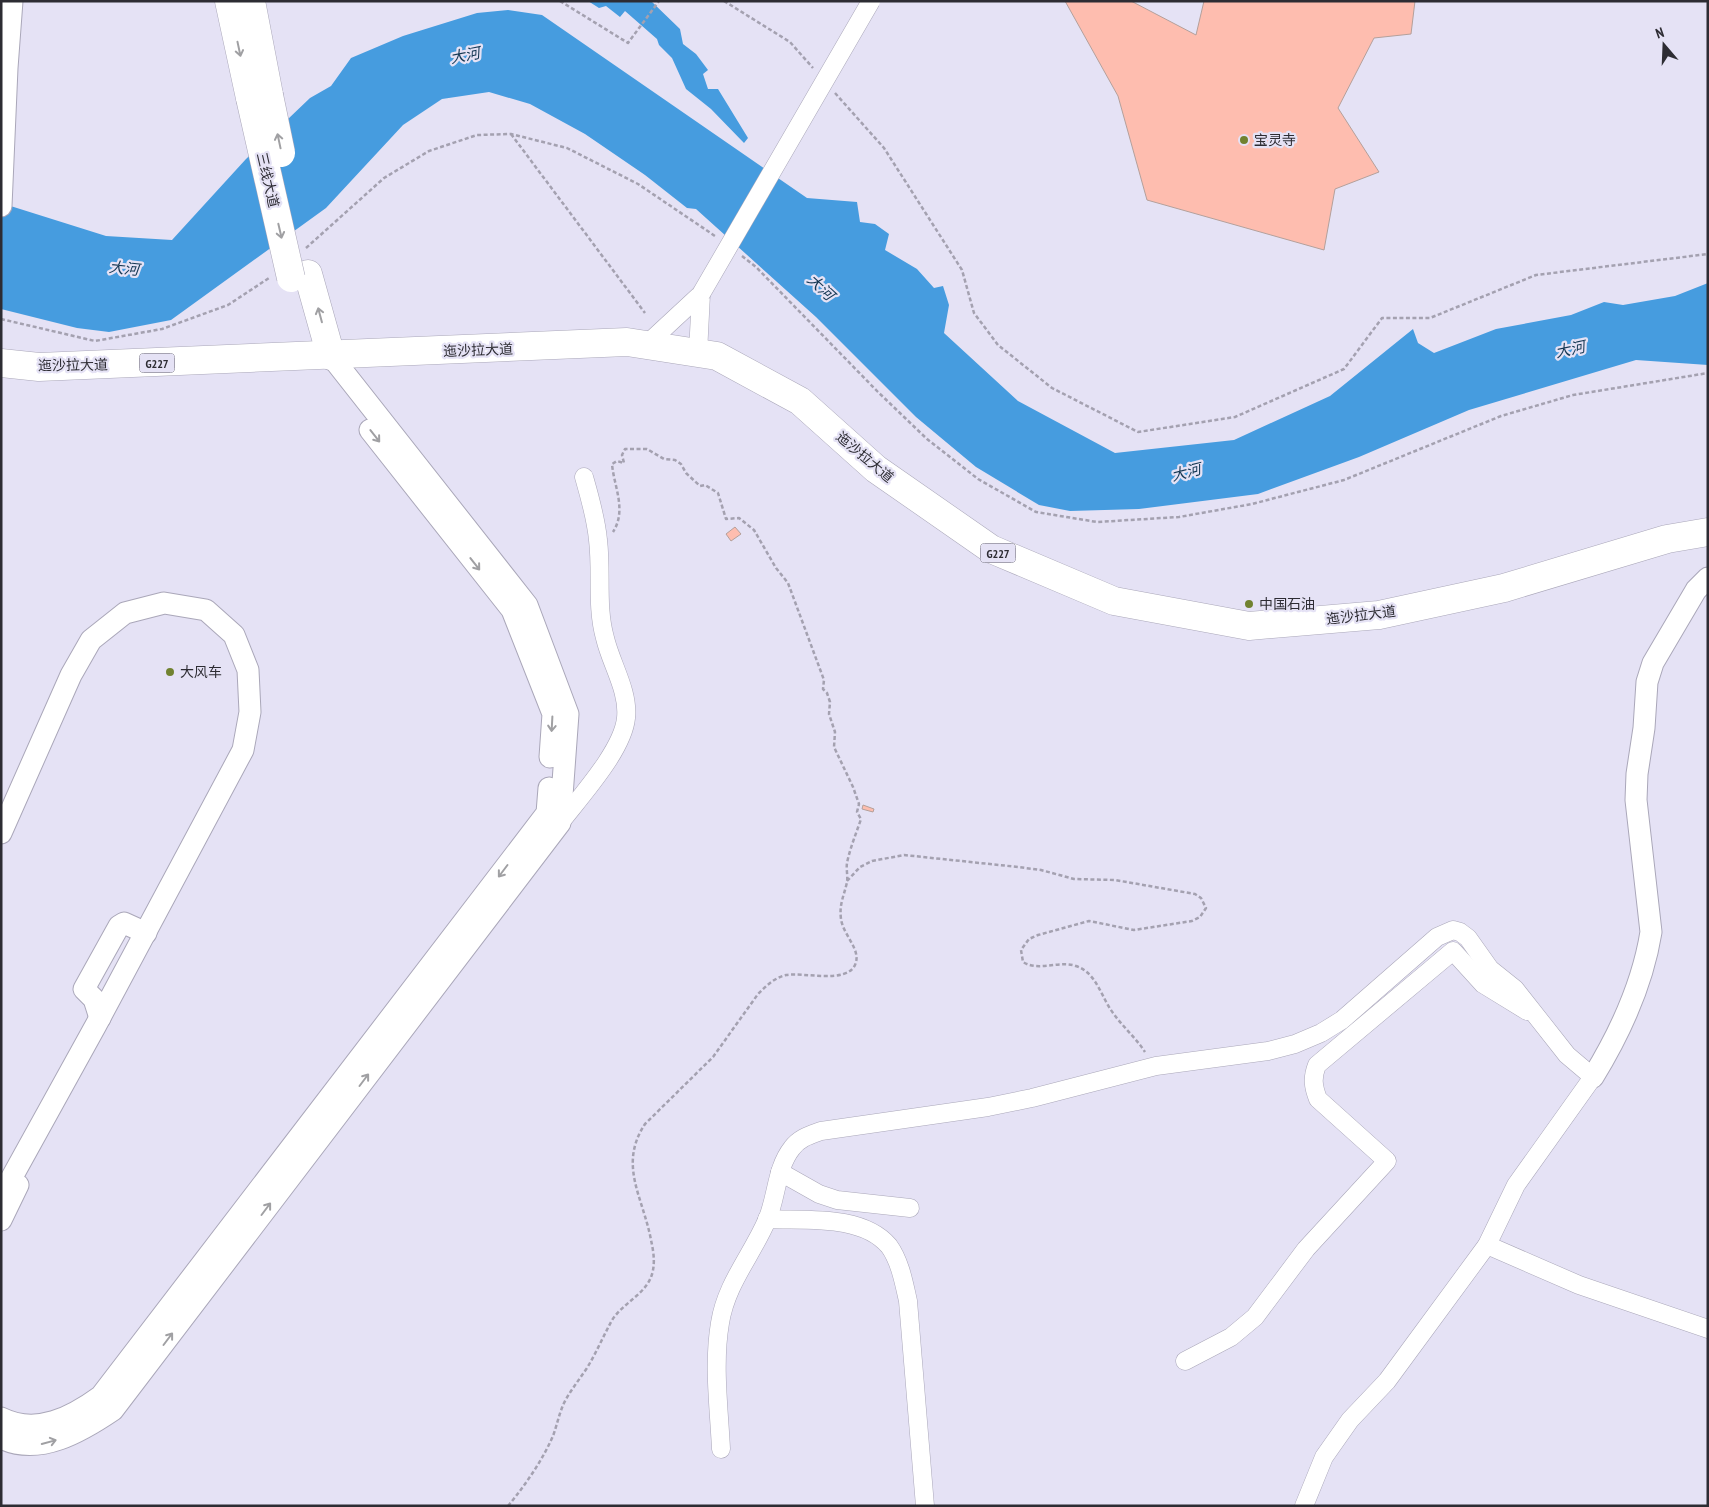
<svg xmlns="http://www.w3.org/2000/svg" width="1709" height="1507" viewBox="0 0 1709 1507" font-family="'PT Sans Narrow','Noto Sans SC',sans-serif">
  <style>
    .water { fill: #469cdf }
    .building { fill: #febdaf; stroke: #b4a09b }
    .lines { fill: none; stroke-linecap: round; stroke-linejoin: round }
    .minor-casing { stroke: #aaa7b9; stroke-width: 19 }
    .tertiary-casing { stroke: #aaa7b9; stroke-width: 23 }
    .primary-casing { stroke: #aaa7b9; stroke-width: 29 }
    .trunk-casing { stroke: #aaa7b9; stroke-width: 29 }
    .path { stroke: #a4a1b0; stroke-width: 2.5; stroke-dasharray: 4 2.5; stroke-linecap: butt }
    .minor { stroke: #fff; stroke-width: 18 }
    .tertiary { stroke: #fff; stroke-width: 21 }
    .primary { stroke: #fff; stroke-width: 28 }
    .trunk { stroke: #fff; stroke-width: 28 }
    .minor-bridge-casing { stroke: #aaa7b9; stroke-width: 19; stroke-linecap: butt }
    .primary-bridge-casing { stroke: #aaa7b9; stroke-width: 29; stroke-linecap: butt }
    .minor-bridge { stroke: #fff; stroke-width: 18 }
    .primary-bridge { stroke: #fff; stroke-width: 28 }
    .oneway { stroke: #a0a0a3 }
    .poi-dot { fill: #718230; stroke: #e5e2f5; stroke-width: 2 }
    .labels { text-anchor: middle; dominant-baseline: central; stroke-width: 4.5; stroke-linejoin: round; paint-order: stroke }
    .shield { fill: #e5e2f5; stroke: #64636d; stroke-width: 1 }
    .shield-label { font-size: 12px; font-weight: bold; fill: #2d2c33 }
    .poi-label { font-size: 14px; fill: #2d2c33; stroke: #e5e2f5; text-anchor: start }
    .street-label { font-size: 14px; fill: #2d2c33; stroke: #e5e2f5 }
    .water-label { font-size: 15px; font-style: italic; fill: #143753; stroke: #e5e2f5 }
  </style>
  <rect width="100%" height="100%" fill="#e5e2f5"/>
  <g class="water">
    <path d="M588 1H651L680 29 683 44 696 54 708 70 703 74 708 89H718L748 138 744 143 711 109 686 89 672 58 659 45 657 39 625 11 620 17 606 6 599 8Z"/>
    <path d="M508 10 542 15 807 198 857 202 860 222 875 224 889 234 885 250 917 269 934 288 943 286 949 305 944 333 1018 401 1115 453 1234 440 1330 396 1413 329 1418 343 1434 353 1496 329 1571 315 1604 302 1623 305 1675 296 1708 283V365L1636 360 1469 410 1359 457 1258 494 1139 509 1070 511 1039 505 976 467 916 417 816 317 696 209 687 208 645 175 585 134 530 104 489 92 442 99 403 125 326 208 171 320 109 332 77 328 1 309V203L106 236 172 240 246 159 310 98 331 86 351 58 403 36 477 13Z"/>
  </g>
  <g class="building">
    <path d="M1065 1H1131L1196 35 1204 1H1415L1411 34 1374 38 1338 108 1379 172 1335 189 1324 250 1147 200 1118 96Z"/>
    <path d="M735 527 741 534 731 541 726 534Z"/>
    <path d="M863 805 874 809 873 812 862 809Z"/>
  </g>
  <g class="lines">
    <defs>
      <g id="minor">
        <path d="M646 345 701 294"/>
        <path d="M698 353 701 294"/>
        <path d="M560 823C580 797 623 750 626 718 629 691 611 664 605 638 596 606 602 572 598 540 596 518 590 498 584 477"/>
        <path d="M780 1172 819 1194 837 1200 910 1208"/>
        <path d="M767 1219C805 1221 862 1214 889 1246 900 1261 904 1283 908 1301L925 1506"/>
        <path d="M1487 1245 1579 1285 1708 1329"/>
        <path d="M1185 1361 1231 1337 1255 1317 1306 1249 1387 1161 1318 1099C1313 1086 1312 1078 1317 1065L1453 951 1483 984 1527 1011"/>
        <path d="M721 1449C719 1408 713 1364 720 1323 726 1284 752 1255 767 1220 777 1197 776 1168 792 1148 799 1138 810 1135 821 1131L988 1107 1032 1098 1156 1066 1268 1051 1295 1044 1321 1033 1342 1020 1437 937 1453 930 1460 932 1468 938 1490 969 1515 989 1567 1055 1593 1077 1516 1185 1487 1245 1387 1381 1350 1420 1324 1457 1304 1506"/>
      </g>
      <g id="tertiary">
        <path d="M1 206 7 68 12 1"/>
        <path d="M370 430 512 610 553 714 550 757"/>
        <path d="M1 833 71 675 91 640 125 613 164 603 206 610 234 635 248 670 250 712 243 750 96 1025 1 1197"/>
        <path d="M100 1018 94 999 84 989 119 926 124 923 146 933"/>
        <path d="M1593 1077C1620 1033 1643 982 1651 932L1636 800 1637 774 1644 728 1647 682 1653 663 1696 590 1708 578"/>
        <path d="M1 1220 18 1185"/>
        <path d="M1 1418C37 1436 72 1417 101 1396L547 813 549 788"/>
        <path d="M1 1438C39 1457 82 1431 113 1410L560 823 568 714 527 605 331 356"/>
      </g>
      <g id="primary">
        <path d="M229 1 250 98"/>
        <path d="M251 1 269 95"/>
        <path d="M308 274 331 356"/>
      </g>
      <path id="trunk" d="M1 363 39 367 627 342 717 356 800 401 876 469 991 549 1114 601 1249 626 1379 615 1504 588 1667 539 1708 532"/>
    </defs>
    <use href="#minor" class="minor-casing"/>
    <use href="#tertiary" class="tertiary-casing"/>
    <use href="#primary" class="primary-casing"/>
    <use href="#trunk" class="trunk-casing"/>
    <g class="path">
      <path d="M560 1 628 43 659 1"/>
      <path d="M724 1 790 42 813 68"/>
      <path d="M835 93 884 148 962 270 974 313 998 345 1052 388 1138 432 1235 417 1344 369 1382 318H1430L1536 275 1708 254"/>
      <path d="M511 134 645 313"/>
      <path d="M306 248 384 178 429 151 477 135 511 134 567 148 638 184 715 236"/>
      <path d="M742 256 756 267 878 392 927 439 978 479 1036 512 1097 522 1179 517 1252 504 1344 480 1501 416 1573 395 1708 373"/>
      <path d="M1 319 95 341 162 329 228 305 269 278"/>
      <path d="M847 881 860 867 872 861 904 855 1018 867 1041 870 1074 879 1115 880 1195 894 1201 898 1206 908 1200 917 1192 921 1134 930 1089 921 1038 935 1029 939 1021 950 1023 962C1039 972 1058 960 1076 966 1097 973 1101 997 1113 1013 1123 1027 1136 1038 1145 1052"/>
      <path d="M508 1506C526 1484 542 1461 553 1436 557 1425 559 1414 564 1403 570 1391 579 1380 587 1368 596 1353 603 1337 611 1322 622 1302 649 1294 653 1270 655 1260 653 1249 651 1240 643 1197 618 1165 645 1124L713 1057 758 994C766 986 774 978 786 975 804 972 846 984 855 965 862 950 843 935 841 919 839 904 844 896 847 882 848 876 846 869 847 863 850 848 856 834 861 819L857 812 859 804 853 787 834 747 835 732 829 714 830 702 827 693 823 689 824 680 788 583 776 568 754 530 739 518 726 519 718 493 705 485 700 486 686 473 681 464 675 460 664 459 647 449H625L622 455 624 463 617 461 612 464C614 487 627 510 613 532"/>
    </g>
    <use href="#minor" class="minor"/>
    <use href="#tertiary" class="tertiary"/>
    <use href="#primary" class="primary"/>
    <use href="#trunk" class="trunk"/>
    <defs>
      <path id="minor-bridge" d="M701 294 871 1"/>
      <g id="primary-bridge">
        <path d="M269 95 281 153"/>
        <path d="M250 98 291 278"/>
      </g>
    </defs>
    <use href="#minor-bridge" class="minor-bridge-casing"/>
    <use href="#primary-bridge" class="primary-bridge-casing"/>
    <use href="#minor-bridge" class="minor-bridge"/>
    <use href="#primary-bridge" class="primary-bridge"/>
  </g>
  <defs><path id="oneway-shaft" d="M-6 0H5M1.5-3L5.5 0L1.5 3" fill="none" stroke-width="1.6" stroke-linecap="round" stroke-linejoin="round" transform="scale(1.25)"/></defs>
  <g class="oneway">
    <use href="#oneway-shaft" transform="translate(239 49) rotate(78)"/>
    <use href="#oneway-shaft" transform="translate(279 141) rotate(-102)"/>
    <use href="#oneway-shaft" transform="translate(280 231) rotate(77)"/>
    <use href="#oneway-shaft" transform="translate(320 315) rotate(-105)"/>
    <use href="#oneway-shaft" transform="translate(375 436) rotate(52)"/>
    <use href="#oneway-shaft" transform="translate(475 564) rotate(52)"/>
    <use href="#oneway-shaft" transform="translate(552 724) rotate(93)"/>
    <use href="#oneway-shaft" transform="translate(503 871) rotate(127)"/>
    <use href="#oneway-shaft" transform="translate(364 1080) rotate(-53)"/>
    <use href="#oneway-shaft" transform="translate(266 1209) rotate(-53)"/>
    <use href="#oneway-shaft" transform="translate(168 1339) rotate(-53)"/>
    <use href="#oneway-shaft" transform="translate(49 1442) rotate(-15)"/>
  </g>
  <g class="poi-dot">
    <circle cx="1244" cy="140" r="5"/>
    <circle cx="1249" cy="604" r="5"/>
    <circle cx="170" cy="672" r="5"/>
  </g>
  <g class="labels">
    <g class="shield">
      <rect x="139.5" y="353.5" width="35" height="19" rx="4"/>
      <rect x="980.5" y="543.5" width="35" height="19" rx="4"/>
    </g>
    <g class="shield-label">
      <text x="157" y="363">G227</text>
      <text x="998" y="553">G227</text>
    </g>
    <g class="poi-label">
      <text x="1254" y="140">宝灵寺</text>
      <text x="1259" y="604">中国石油</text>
      <text x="180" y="672">大风车</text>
    </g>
    <g class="street-label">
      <text transform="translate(268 180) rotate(77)">三线大道</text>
      <text transform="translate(478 350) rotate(-2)">迤沙拉大道</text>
      <text transform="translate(73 365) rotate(-1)">迤沙拉大道</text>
      <text transform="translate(865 457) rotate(40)">迤沙拉大道</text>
      <text transform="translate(1361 615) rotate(-7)">迤沙拉大道</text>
    </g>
    <g class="water-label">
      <text transform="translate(465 55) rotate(-11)">大河</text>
      <text transform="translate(124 268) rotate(6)">大河</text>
      <text transform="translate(821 287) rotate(43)">大河</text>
      <text transform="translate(1570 349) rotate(-12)">大河</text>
      <text transform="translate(1186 472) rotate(-14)">大河</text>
    </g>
  </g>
  <rect width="1709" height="1507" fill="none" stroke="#2d2c33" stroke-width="5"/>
  <g transform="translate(1664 45) rotate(341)" stroke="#e5e2f5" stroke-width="4" paint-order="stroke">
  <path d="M0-4L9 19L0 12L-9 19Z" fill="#2d2c33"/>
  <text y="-8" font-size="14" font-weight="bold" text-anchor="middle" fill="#2d2c33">N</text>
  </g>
</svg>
